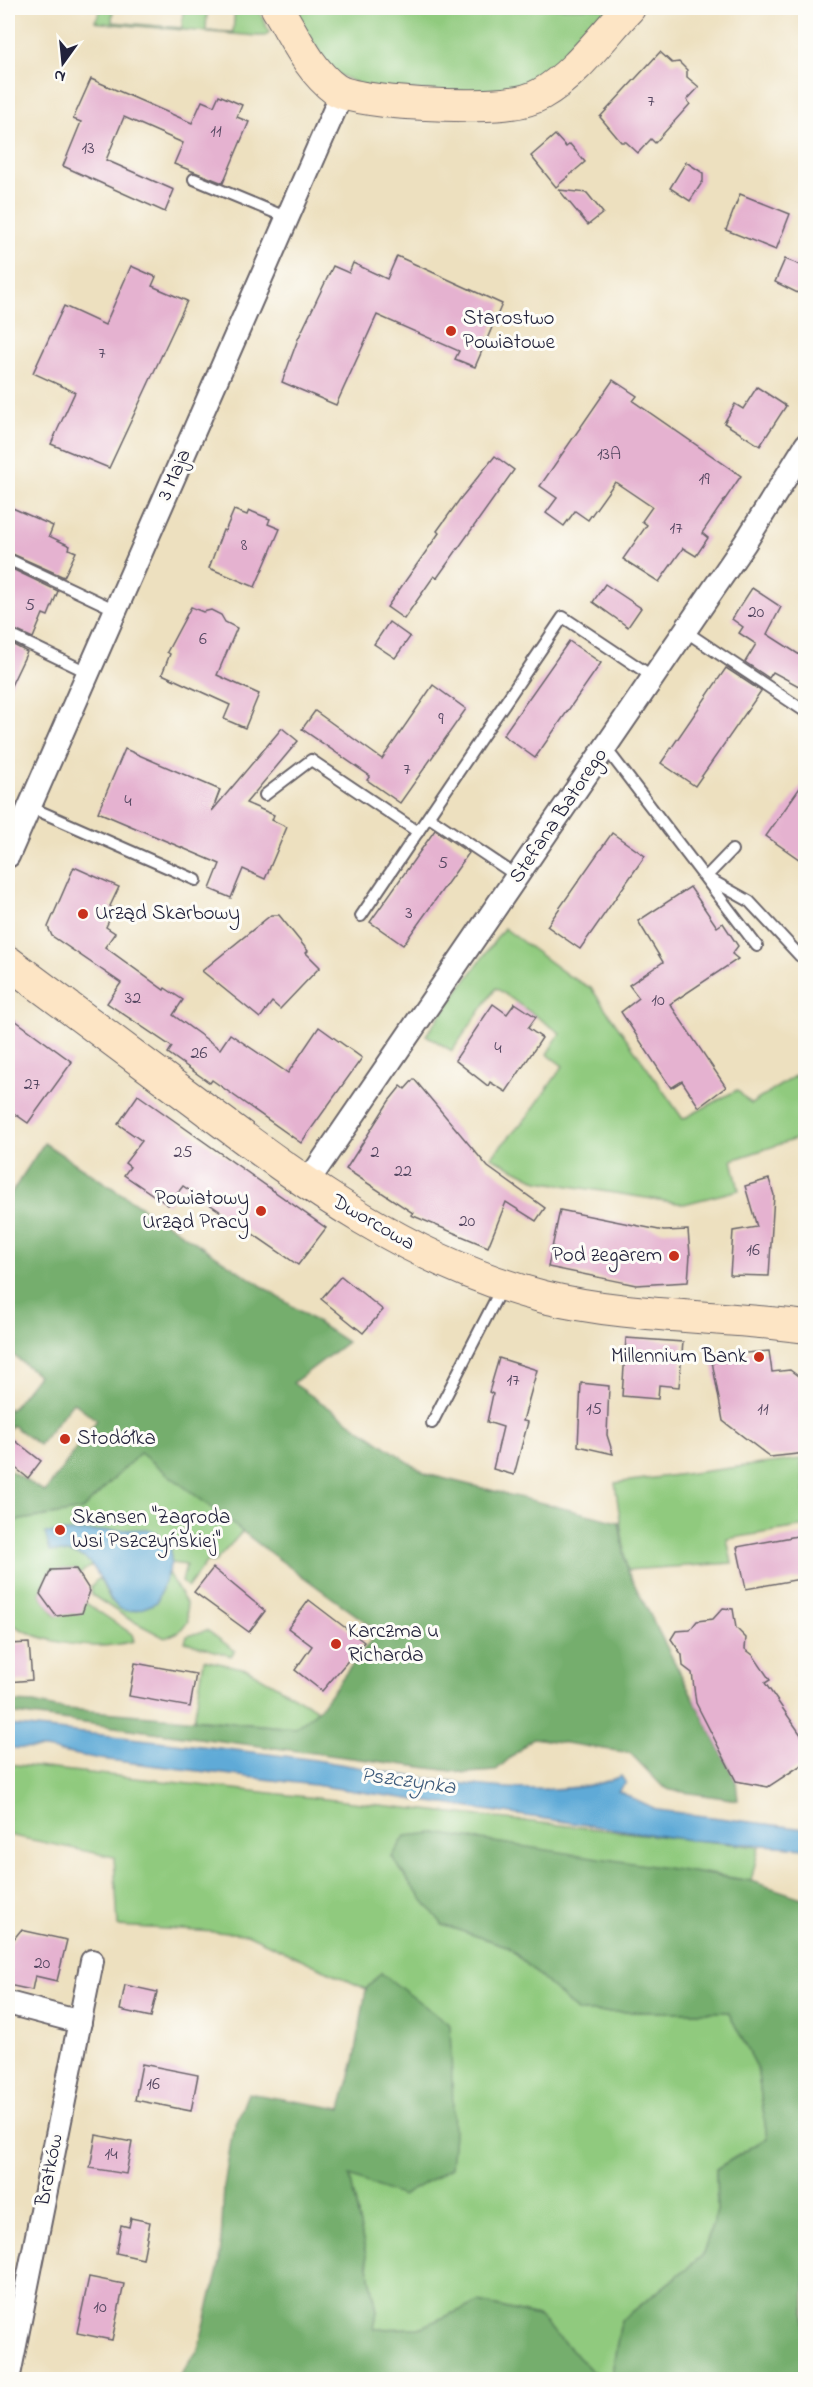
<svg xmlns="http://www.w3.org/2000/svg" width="813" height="2387" viewBox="0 0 813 2387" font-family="'Indie Flower',sans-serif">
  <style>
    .green { fill: #90ca7e; stroke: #59765c; stroke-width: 1.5 }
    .forest { fill: #74ae6d; stroke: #4b6854; stroke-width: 1.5 }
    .water { fill: #5faad7; stroke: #406689; stroke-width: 1.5 }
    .building { fill: #e5b2d0 }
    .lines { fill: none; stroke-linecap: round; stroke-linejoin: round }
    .lane-casing { stroke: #696469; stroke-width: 14 }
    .street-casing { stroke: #696469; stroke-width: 26 }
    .secondary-casing { stroke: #696469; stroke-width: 34 }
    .lane { stroke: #fff; stroke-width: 10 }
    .street { stroke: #fff; stroke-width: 22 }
    .secondary { stroke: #fde5c5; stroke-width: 32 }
    .poi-dot { fill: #c8321e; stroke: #fdfcf7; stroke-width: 2 }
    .labels { text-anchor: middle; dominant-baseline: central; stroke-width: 6; stroke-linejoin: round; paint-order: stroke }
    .number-label { font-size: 18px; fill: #534660 }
    .poi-label { font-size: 21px; fill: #22223b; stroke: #fdfcf7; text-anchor: start }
    .street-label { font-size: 21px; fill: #22223b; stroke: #fdfcf7 }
    .water-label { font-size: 22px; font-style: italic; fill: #3a5879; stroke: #fdfcf7 }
  </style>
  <rect width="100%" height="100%" fill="#fdfcf7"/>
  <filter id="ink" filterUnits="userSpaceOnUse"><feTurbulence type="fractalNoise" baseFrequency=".0167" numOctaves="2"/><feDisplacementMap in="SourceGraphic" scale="12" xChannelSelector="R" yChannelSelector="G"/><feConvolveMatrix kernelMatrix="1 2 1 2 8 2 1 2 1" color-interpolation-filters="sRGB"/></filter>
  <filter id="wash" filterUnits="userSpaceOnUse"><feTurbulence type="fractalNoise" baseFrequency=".008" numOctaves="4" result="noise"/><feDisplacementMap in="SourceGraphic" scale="24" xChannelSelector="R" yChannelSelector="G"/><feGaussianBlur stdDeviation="1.35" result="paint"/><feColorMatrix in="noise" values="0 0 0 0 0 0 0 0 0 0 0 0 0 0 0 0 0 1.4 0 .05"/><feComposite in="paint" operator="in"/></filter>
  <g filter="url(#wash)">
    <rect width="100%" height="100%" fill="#ede0bf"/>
    <g class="green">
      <path d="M102 8H113L112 22 182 28 183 10 207 12 206 31 233 32 235 8 259 10 269 32 265 36H257L101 23 95 21Z"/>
      <path d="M292 8H614L545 79 511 93 370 89 339 75 326 63Z"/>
      <path d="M504 928 569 976 591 988 683 1119 737 1090 751 1104 796 1075 805 1086V1136L732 1160 739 1190 684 1204 538 1181 491 1157 528 1116 563 1066 547 1054 560 1033 496 988 452 1051 426 1035Z"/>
      <path d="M140 1452 243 1531 214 1563 207 1561 188 1587 182 1582 186 1565 171 1563V1549L50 1551C63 1552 85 1553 92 1565L79 1574 76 1569 51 1570 40 1594 56 1616 86 1603 132 1634 134 1641C93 1652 43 1644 8 1622V1522L82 1510Z"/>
      <path d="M800 1459 805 1485V1526L727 1539 732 1563 627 1570 615 1483Z"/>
      <path d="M168 1573 186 1603 188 1621 179 1632 165 1638 127 1618 92 1595 91 1586 99 1578 111 1601 157 1602Z"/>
      <path d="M207 1630 235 1651 231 1656 185 1642 187 1636Z"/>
      <path d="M204 1660 247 1669 318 1710 295 1728 194 1719Z"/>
      <path d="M8 1764 759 1847 751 1881 705 1873 443 1925 507 1946 578 2012H728L757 2067 767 2138 716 2169 717 2211 702 2256 621 2321 611 2379 592 2371 538 2316 479 2302 419 2328 374 2329 377 2311 350 2176 381 1973 366 1989 247 1934 118 1926 114 1857 8 1835Z"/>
    </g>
    <g class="forest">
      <path d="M44 1143 347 1342 293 1383 426 1474 619 1522 627 1570 736 1781 738 1800 670 1790 662 1786 630 1753 533 1738 495 1771 467 1773 8 1713V1702L34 1703 56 1708 295 1728 318 1710 378 1631 273 1555 140 1453 82 1510 8 1522V1469L45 1492 97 1420 73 1402 39 1445 12 1425 8 1430V1408L11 1410 38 1375 8 1351V1198Z"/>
      <path d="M435 1833 751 1881 805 1899V2379H611L621 2321 702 2256 717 2211 716 2169 767 2138 757 2067 728 2012H578L507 1946 443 1925 411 1885 392 1857 405 1836Z"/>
      <path d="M381 1973 450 2025 454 2134 451 2168 402 2196 350 2176 377 2311 374 2329 419 2328 479 2302 538 2316 592 2371 609 2379H177L198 2350 220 2262 224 2187 232 2134 248 2093 341 2109 355 2057 366 1989Z"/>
    </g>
    <g class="water">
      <path d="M147 1529 156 1533 171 1549V1563L157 1602C106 1628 114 1591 90 1563 82 1553 63 1552 50 1551L45 1533Z"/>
      <path d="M8 1725C106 1735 204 1746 301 1758 384 1769 546 1810 621 1776L626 1783 618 1791 658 1810 805 1829V1848L690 1840 314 1785 100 1759 45 1749 8 1748Z"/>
    </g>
    <g id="blocks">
      <g class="building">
        <path d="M660 52 672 63 679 62 687 70V77L699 87 687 100 690 104 655 143 651 139 638 153 626 142H621L600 117Z"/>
        <path d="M91 79 192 123 202 101 214 106 219 95 242 105 237 117 249 122 223 183 174 164 183 143 124 117 106 160 174 190 165 212 63 166 81 122 73 119Z"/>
        <path d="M555 135 566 147 570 144 585 162 556 187 531 156Z"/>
        <path d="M686 162 703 173V181L690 201 670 188Z"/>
        <path d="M559 190 587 193 603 213 588 225Z"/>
        <path d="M740 194 790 214 776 250 726 230Z"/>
        <path d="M397 256 502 304 475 367 455 359 459 351 377 315 336 405 282 382 298 339 333 266 349 273 353 263 387 279Z"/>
        <path d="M785 259 806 267V297L775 282Z"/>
        <path d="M131 266 156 277 152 286 187 301 109 468 51 444 75 392 33 373 64 306 105 325Z"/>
        <path d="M613 380 637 396 633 401 741 476 702 533 708 538 696 556 683 548 659 582 623 559 647 525 642 521 652 507 615 482 588 520 575 511 564 526 546 513 557 498 540 486Z"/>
        <path d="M757 387 786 406 760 446 724 423 735 404 743 409Z"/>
        <path d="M495 456 514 470 437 578 434 576 404 619 387 607 439 533 437 531 460 499Z"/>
        <path d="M8 506 53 526 49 536 70 546 69 549 76 552 64 577 8 552Z"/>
        <path d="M234 510 247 515 249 510 253 512 270 519 268 524 280 529 255 587 209 568 223 530 225 531Z"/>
        <path d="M8 567 58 591 48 616 43 614 33 638 8 627Z"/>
        <path d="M605 584 641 608 628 627 593 602Z"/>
        <path d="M752 588 781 607 767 634 806 659V690L773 672 769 678 745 662 756 644 739 633 743 627 732 619Z"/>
        <path d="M191 607 203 612 211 610 221 615 225 622 237 628 217 675 259 694 245 728 224 719 230 705 162 674 170 654 167 652Z"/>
        <path d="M389 622 410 637 395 658 374 644Z"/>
        <path d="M569 641 601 663 535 758 503 735Z"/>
        <path d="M8 642 27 652 8 692Z"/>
        <path d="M726 668 761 691 695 786 661 763Z"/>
        <path d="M433 685 466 709 400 803 367 780 370 776 302 729 315 711 382 759Z"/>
        <path d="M282 728 298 741 246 803 274 815 272 820 287 827 265 879 243 869 231 898 210 889 220 864 98 812 125 749 220 790 212 811Z"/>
        <path d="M806 779V864L766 836Z"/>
        <path d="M435 830 469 853 403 945 370 922Z"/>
        <path d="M612 833 645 856 580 949 547 926Z"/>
        <path d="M74 867 119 887 110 906 114 910 106 927 115 933 105 947 164 990 165 988 183 1000 173 1015 220 1049 230 1034 288 1073 319 1027 362 1058 301 1143 212 1080 210 1083 168 1053 172 1047 107 1003 121 983 52 936 48 927Z"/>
        <path d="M690 887 717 927 723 923 738 946 732 954 738 959 670 1004 726 1087 699 1107 682 1081 671 1088 621 1012 639 998 629 985 663 962 638 921Z"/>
        <path d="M271 915H279L308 951 306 953 320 967 280 1009 272 1002 260 1018 202 971Z"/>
        <path d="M515 1003 536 1017 528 1028 542 1038 506 1092 490 1082 488 1086 455 1060 493 1004 507 1014Z"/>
        <path d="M8 1015 72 1062 28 1123 8 1109Z"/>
        <path d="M414 1079 488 1167 545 1208 536 1221 506 1202 488 1247 411 1215 413 1213 346 1169 389 1101 401 1086 405 1089Z"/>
        <path d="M138 1095 326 1228 298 1265 183 1186 168 1205 124 1175 130 1167 125 1163 142 1141 118 1124Z"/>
        <path d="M769 1179 774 1195 769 1276 730 1275 733 1231 757 1227 745 1186Z"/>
        <path d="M560 1210 664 1231 688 1230 690 1255 688 1282 636 1285 548 1267Z"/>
        <path d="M341 1276 383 1310 363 1333 321 1299Z"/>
        <path d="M626 1338 683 1342 679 1387 659 1385 658 1399 622 1396Z"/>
        <path d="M769 1351 772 1372 790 1370 806 1382V1453L770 1457 723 1421 711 1356Z"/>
        <path d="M499 1358 537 1370 523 1421 528 1422 514 1475 493 1469 503 1427 487 1422 493 1394 489 1392Z"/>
        <path d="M581 1383 609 1386 607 1435 613 1454 578 1446Z"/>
        <path d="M8 1435 41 1461 28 1478 8 1462Z"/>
        <path d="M803 1535 806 1578 746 1589 737 1547Z"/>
        <path d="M213 1568 265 1611 249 1632 194 1592Z"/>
        <path d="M76 1569 90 1591 82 1613 56 1616 40 1594 51 1570Z"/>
        <path d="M309 1600 364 1642 322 1691 295 1670 312 1646 288 1628Z"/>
        <path d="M723 1608 733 1609 736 1628 746 1638 745 1649 753 1655 770 1680 765 1683 806 1742V1762L768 1787 736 1781 696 1703 692 1673 683 1666 682 1655 671 1639 676 1631 690 1630 697 1621 713 1619Z"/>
        <path d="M29 1643 32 1680 8 1682V1644Z"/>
        <path d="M135 1663 196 1674 190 1707 129 1696Z"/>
        <path d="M21 1930 67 1940 57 1981 35 1976 32 1990 8 1985V1946Z"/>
        <path d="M125 1985 157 1992 151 2017 120 2010Z"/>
        <path d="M142 2064 198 2075 191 2111 135 2100Z"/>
        <path d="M96 2135 132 2142 126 2174 90 2168Z"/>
        <path d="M131 2218 150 2222 143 2259 116 2253 121 2225 129 2227Z"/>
        <path d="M89 2277 124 2284 112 2340 77 2333Z"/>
      </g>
    </g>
  </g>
  <g filter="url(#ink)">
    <use href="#blocks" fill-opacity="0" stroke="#696469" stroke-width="1.5"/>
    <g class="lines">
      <defs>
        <g id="lane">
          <path d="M194 179 288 218"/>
          <path d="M8 559 116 610"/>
          <path d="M685 631 806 712"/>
          <path d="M8 634 89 673"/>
          <path d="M605 747 757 946"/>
          <path d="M265 795 311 760 418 832"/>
          <path d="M30 807 196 880"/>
          <path d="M429 817 517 876"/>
          <path d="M732 850 706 877 749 901 800 956"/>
          <path d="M361 916 563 617 653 677"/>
          <path d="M432 1423 502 1287"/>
        </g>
        <g id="street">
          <path d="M8 856 342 93"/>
          <path d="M307 1183 745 543 806 445"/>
          <path d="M8 2003 80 2022"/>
          <path d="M8 2380 92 1961"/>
        </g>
        <g id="secondary">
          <path d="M277 8C294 35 309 70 335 89 357 105 482 108 511 103 522 102 532 99 541 94 574 76 604 34 629 8"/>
          <path d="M8 962C72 1010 136 1058 201 1106 306 1185 414 1264 544 1297 629 1318 719 1315 806 1327"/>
        </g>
      </defs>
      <use href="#lane" class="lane-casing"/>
      <use href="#street" class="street-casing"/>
      <use href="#secondary" class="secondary-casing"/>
      <use href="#lane" class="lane"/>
      <use href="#street" class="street"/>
      <use href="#secondary" class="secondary"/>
    </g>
  </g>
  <g class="poi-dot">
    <circle cx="451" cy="331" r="6"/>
    <circle cx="83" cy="914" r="6"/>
    <circle cx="261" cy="1211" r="6"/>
    <circle cx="674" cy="1256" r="6"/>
    <circle cx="759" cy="1357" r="6"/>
    <circle cx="65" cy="1439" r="6"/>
    <circle cx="60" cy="1530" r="6"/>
    <circle cx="336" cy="1644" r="6"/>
  </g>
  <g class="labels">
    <g class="number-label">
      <text x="651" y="102">7</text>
      <text x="216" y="132">11</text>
      <text x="88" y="149">13</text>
      <text x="102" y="354">7</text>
      <text x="609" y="455">13A</text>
      <text x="704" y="480">19</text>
      <text x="676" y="529">17</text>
      <text x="244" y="546">8</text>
      <text x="30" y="606">5</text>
      <text x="756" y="613">20</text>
      <text x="203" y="640">6</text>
      <text x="441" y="720">9</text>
      <text x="407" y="770">7</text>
      <text x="128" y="802">4</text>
      <text x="443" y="864">5</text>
      <text x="409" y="914">3</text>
      <text x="133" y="999">32</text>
      <text x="658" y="1001">10</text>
      <text x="498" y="1049">4</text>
      <text x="199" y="1054">26</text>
      <text x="32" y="1085">27</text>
      <text x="183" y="1153">25</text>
      <text x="375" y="1153">2</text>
      <text x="403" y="1172">22</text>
      <text x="467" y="1222">20</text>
      <text x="753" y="1251">16</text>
      <text x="513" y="1381">17</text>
      <text x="594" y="1410">15</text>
      <text x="763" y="1410">11</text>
      <text x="42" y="1964">20</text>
      <text x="153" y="2085">16</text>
      <text x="111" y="2155">14</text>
      <text x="100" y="2308">10</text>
    </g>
    <g class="poi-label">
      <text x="463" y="319">Starostwo<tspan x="463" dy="24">Powiatowe</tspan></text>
      <text x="95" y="914">Urząd Skarbowy</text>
      <text x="249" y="1199" text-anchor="end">Powiatowy<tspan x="249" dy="24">Urząd Pracy</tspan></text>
      <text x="662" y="1256" text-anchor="end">Pod zegarem</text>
      <text x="747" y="1357" text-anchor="end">Millennium Bank</text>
      <text x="77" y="1439">Stodółka</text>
      <text x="72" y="1518">Skansen "Zagroda<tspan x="72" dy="24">Wsi Pszczyńskiej"</tspan></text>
      <text x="348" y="1632">Karczma u<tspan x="348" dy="24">Richarda</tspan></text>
    </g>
    <g class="street-label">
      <text transform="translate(175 475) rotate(-66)">3 Maja</text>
      <text transform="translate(559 816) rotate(-56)">Stefana Batorego</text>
      <text transform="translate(373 1223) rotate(30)">Dworcowa</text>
      <text transform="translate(50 2170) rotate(-79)">Bratków</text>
    </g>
    <g class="water-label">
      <text transform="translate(408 1782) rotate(8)">Pszczynka</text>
    </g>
  </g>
  <rect width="813" height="2387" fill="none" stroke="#fdfcf7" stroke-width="30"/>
  <g transform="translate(63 63) rotate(195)" stroke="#fdfcf7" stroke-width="4.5" paint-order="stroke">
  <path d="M0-4.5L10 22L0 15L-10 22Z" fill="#22223b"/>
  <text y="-9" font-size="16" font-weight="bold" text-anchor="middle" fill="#22223b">N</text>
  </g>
</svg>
